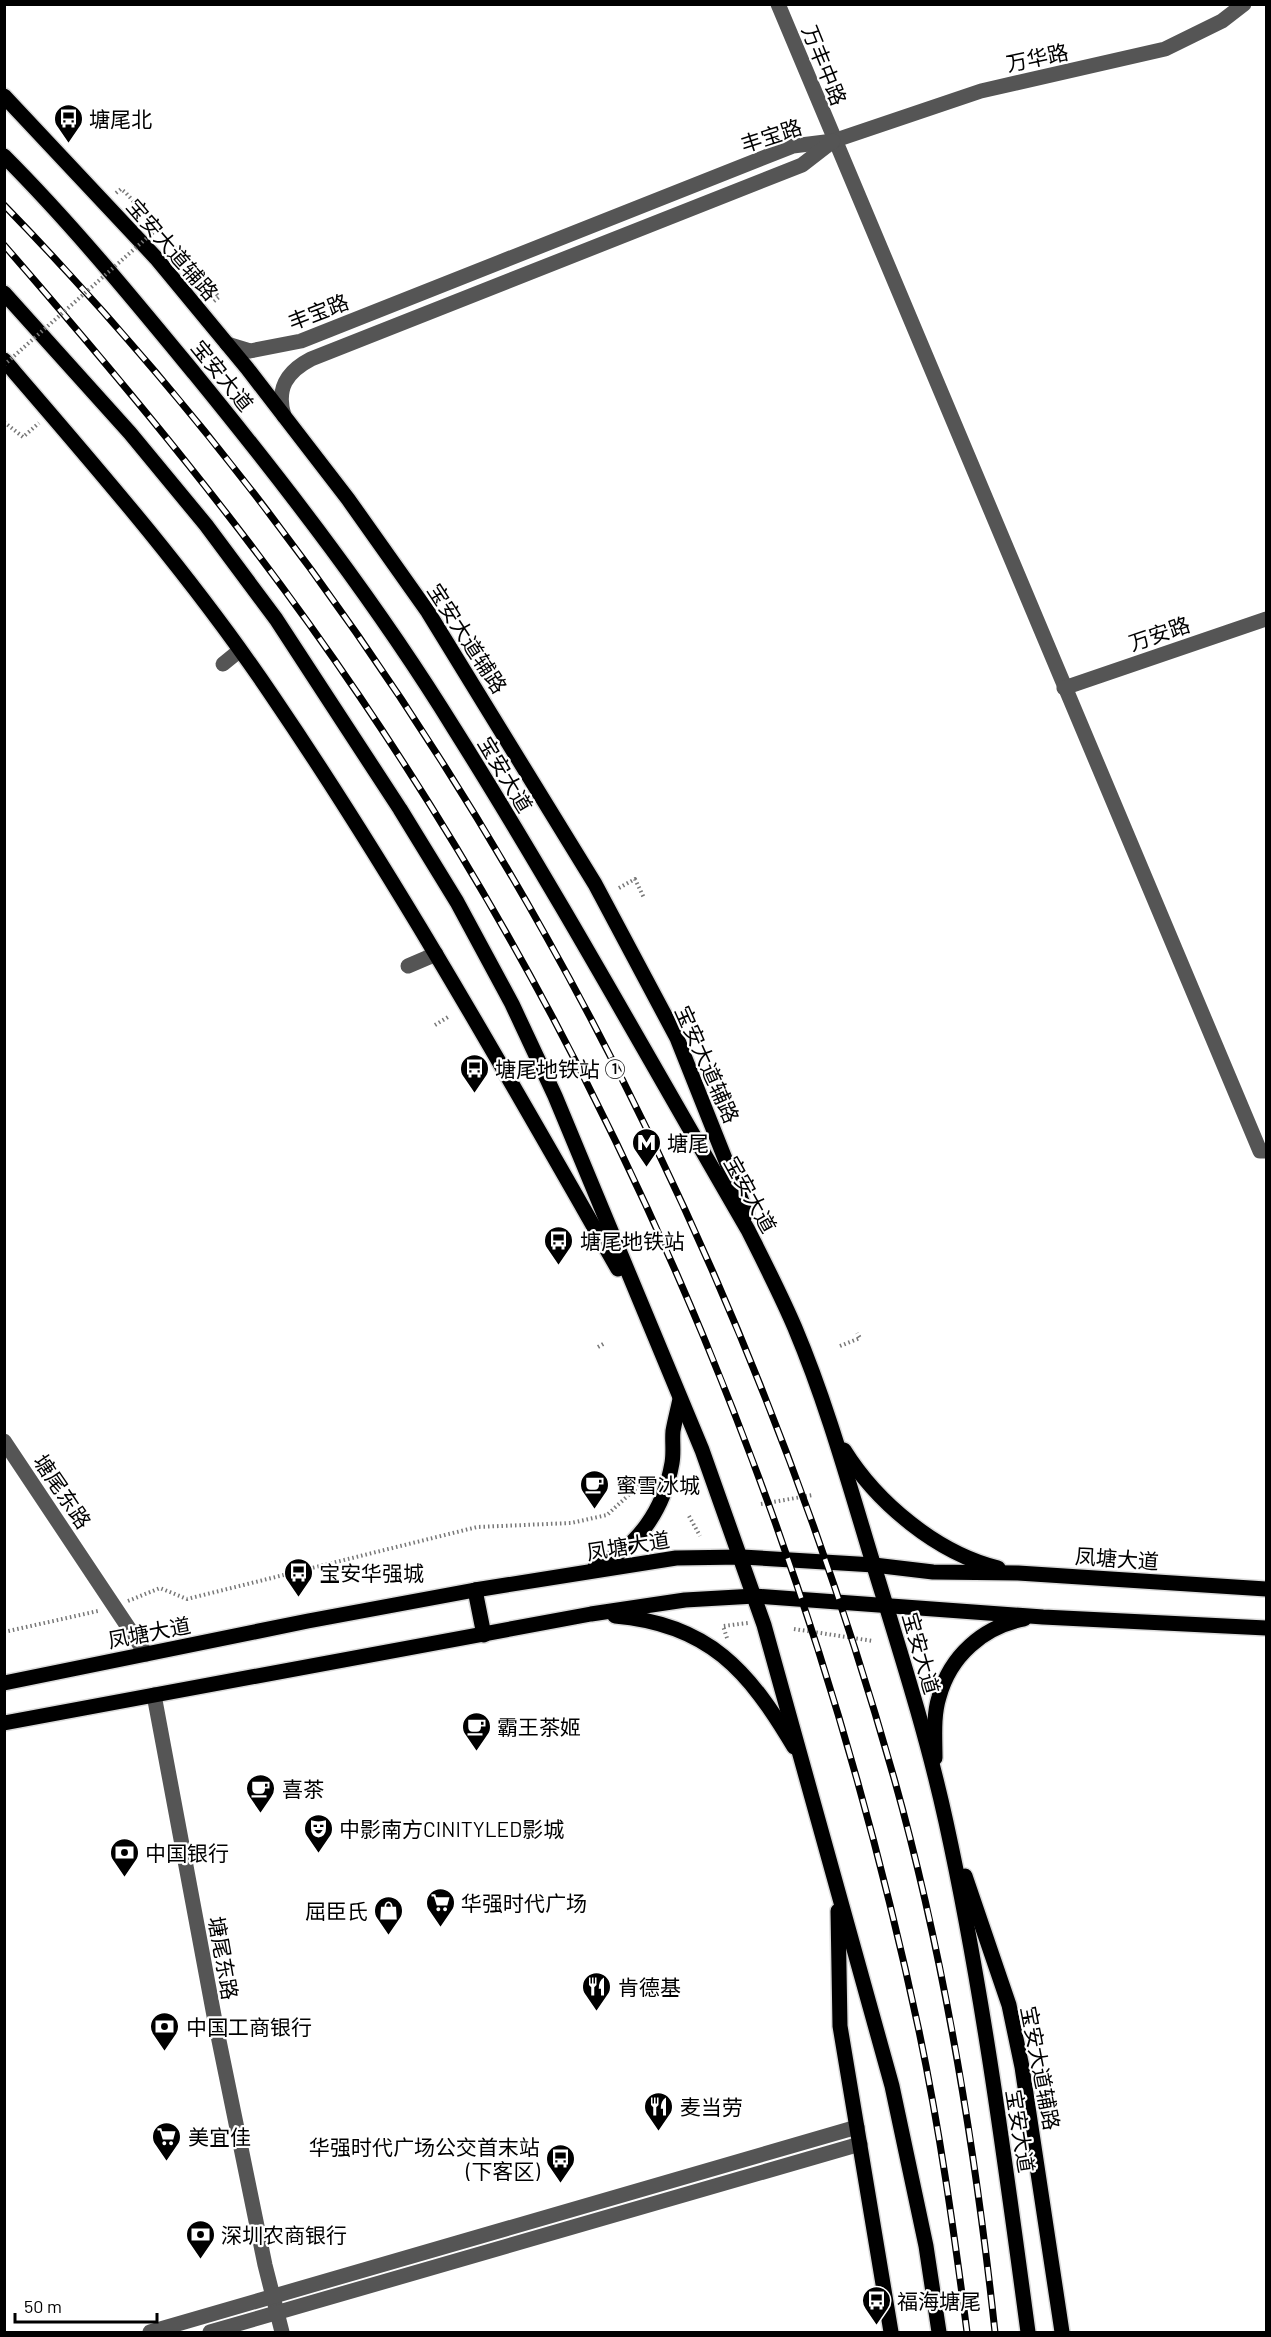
<svg xmlns="http://www.w3.org/2000/svg" width="1271" height="2337" viewBox="0 0 1271 2337" font-family="Barlow,'Noto Sans SC',sans-serif">
  <style>
    .lines { fill: none; stroke-linecap: round; stroke-linejoin: round }
    .major-casing { stroke: #dbdbdb; stroke-width: 18 }
    .path { stroke: #777; stroke-width: 4; stroke-dasharray: 1.5 3; stroke-linecap: butt }
    .minor { stroke: #555; stroke-width: 15 }
    .major { stroke: #000; stroke-width: 15 }
    .rail-casing { stroke: #000; stroke-width: 7 }
    .rail { stroke: #fff; stroke-width: 4.5; stroke-dasharray: 14; stroke-linecap: butt }
    .path-bridge { stroke: #777; stroke-width: 4; stroke-dasharray: 1.5 3; stroke-linecap: butt }
    .labels { text-anchor: middle; dominant-baseline: central; stroke-width: 4.5; stroke-linejoin: round; paint-order: stroke }
    .street-label { font-size: 21px; fill: #000; stroke: #fff }
    .poi-label { font-size: 21px; fill: #000; stroke: #fff; text-anchor: start }
  </style>
  <rect width="100%" height="100%" fill="#fff"/>
  <g class="lines">
    <defs>
      <g id="major">
        <path d="M4 96 156 258 247 368 348 499 428 612 595 884 677 1038 747 1214"/>
        <path d="M4 156C72 224 134 300 195 374 288 488 378 605 455 730 558 894 651 1063 748 1230 764 1262 781 1295 795 1328 827 1404 849 1484 873 1563 899 1648 927 1735 946 1822 983 1991 1005 2162 1028 2332"/>
        <path d="M4 293 130 433 206 525 276 619 400 809 457 902 512 1004 555 1096 702 1450 764 1625 892 2086 926 2246 939 2332"/>
        <path d="M4 360C98 469 193 578 273 697 398 881 507 1075 618 1269"/>
        <path d="M844 1450C877 1503 937 1553 998 1568"/>
        <path d="M595 1567C638 1548 664 1509 672 1463 674 1452 672 1441 673 1431 675 1420 678 1409 680 1399"/>
        <path d="M475 1590 484 1635"/>
        <path d="M615 1616C709 1624 749 1671 794 1747"/>
        <path d="M4 1683 308 1621 475 1590 676 1558 742 1557 874 1565 933 1572 1018 1573 1266 1589"/>
        <path d="M4 1723 591 1614 685 1600 755 1596 1043 1617 1266 1628"/>
        <path d="M935 1758C935 1738 933 1716 939 1697 950 1656 983 1627 1024 1619"/>
        <path d="M965 1876 1009 2005 1022 2067 1062 2332"/>
        <path d="M838 1911 840 2026 891 2332"/>
      </g>
    </defs>
    <use href="#major" class="major-casing"/>
    <g class="path">
      <path d="M116 193 121 189 126 193 214 291 219 297 213 302"/>
      <path d="M4 422 23 437 39 423"/>
      <path d="M619 888 635 879 644 898"/>
      <path d="M435 1025 448 1017"/>
      <path d="M840 1346 860 1338 857 1333"/>
      <path d="M598 1347 605 1343"/>
      <path d="M761 1504 813 1495"/>
      <path d="M689 1516 700 1536"/>
      <path d="M128 1601 160 1588 187 1599 477 1527 571 1523 607 1515 646 1479"/>
      <path d="M794 1629 873 1641"/>
      <path d="M4 1632 98 1611"/>
      <path d="M727 1638 723 1626 748 1623"/>
    </g>
    <g class="minor">
      <path d="M778 4 1260 1151H1266"/>
      <path d="M227 344 250 351 301 341 793 146 833 141 981 91 1165 49 1222 21 1244 4"/>
      <path d="M284 416C276 389 286 372 311 359L802 165 833 141"/>
      <path d="M223 664 239 651"/>
      <path d="M1064 688 1266 619"/>
      <path d="M408 966 436 954"/>
      <path d="M4 1441 146 1654"/>
      <path d="M154 1695 215 2021 265 2265 282 2332"/>
      <path d="M150 2332 857 2127"/>
      <path d="M210 2332 860 2144"/>
    </g>
    <use href="#major" class="major"/>
    <defs>
      <g id="rail">
        <path d="M4 205C429 643 728 1193 894 1778 945 1959 975 2146 995 2332"/>
        <path d="M4 245C130 390 252 537 360 697 632 1099 818 1557 919 2031 940 2131 954 2232 967 2332"/>
      </g>
    </defs>
    <use href="#rail" class="rail-casing"/>
    <use href="#rail" class="rail"/>
    <path class="path-bridge" d="M4 365 158 228"/>
  </g>
  <defs>
    <symbol id="bus-pin" viewBox="-11 -11 22 30"><path d="M0 17L-7.5 6A9.5 9.5 0 1 1 7.5 6Z" fill="#000" stroke="#fff"/><path d="M-5-6H5V4H4V6H2V4H-2V6H-4V4H-5ZM-3.5-4V0h7V-4ZM-3.5 1.2v1.5H-2V1.2ZM2 1.2v1.5H3.5V1.2Z" fill="#fff"/></symbol>
    <symbol id="metro-pin" viewBox="-11 -11 22 30"><path d="M0 17L-7.5 6A9.5 9.5 0 1 1 7.5 6Z" fill="#000" stroke="#fff"/><path d="M-5.5 5V-5H-3L0 0L3-5H5.5V5H3V-.5L0 4L-3-.5V5Z" fill="#fff"/></symbol>
    <symbol id="cafe-pin" viewBox="-11 -11 22 30"><path d="M0 17L-7.5 6A9.5 9.5 0 1 1 7.5 6Z" fill="#000" stroke="#fff"/><path d="M-5.5-4.5H6V0H3Q3 3.5 0 3.5H-2.5Q-5.5 3.5-5.5 0ZM3-3.2v2h1.7v-2ZM-6 4.5H4V6H-6Z" fill="#fff"/></symbol>
    <symbol id="theatre-pin" viewBox="-11 -11 22 30"><path d="M0 17L-7.5 6A9.5 9.5 0 1 1 7.5 6Z" fill="#000" stroke="#fff"/><path d="M-5-5.5Q0-4 5-5.5V0Q5 5 0 6Q-5 5-5 0ZM-3.3-2.5H-1v1.5H-3.3ZM1-2.5H3.3v1.5H1ZM-2.8 1Q0 5.5 2.8 1Z" fill="#fff"/></symbol>
    <symbol id="bank-pin" viewBox="-11 -11 22 30"><path d="M0 17L-7.5 6A9.5 9.5 0 1 1 7.5 6Z" fill="#000" stroke="#fff"/><path d="M-6-4H6V4H-6ZM0-2.3a2.3 2.3 0 1 0 0 4.6a2.3 2.3 0 1 0 0-4.6Z" fill="#fff"/></symbol>
    <symbol id="supermarket-pin" viewBox="-11 -11 22 30"><path d="M0 17L-7.5 6A9.5 9.5 0 1 1 7.5 6Z" fill="#000" stroke="#fff"/><path d="M-6-5.5h2.5l.6 2H6L4.5 2H-2.5L-4.4-4H-6ZM-1.5 3.2a1.3 1.3 0 1 0 .1 0ZM3 3.2a1.3 1.3 0 1 0 .1 0Z" fill="#fff"/></symbol>
    <symbol id="shop-pin" viewBox="-11 -11 22 30"><path d="M0 17L-7.5 6A9.5 9.5 0 1 1 7.5 6Z" fill="#000" stroke="#fff"/><path d="M-5-2.5h2.3a2.7 3.5 0 0 1 5.4 0H5L5.5 6h-11ZM-1.5-2.5h3a1.5 2.3 0 0 0-3 0Z" fill="#fff"/></symbol>
    <symbol id="restaurant-pin" viewBox="-11 -11 22 30"><path d="M0 17L-7.5 6A9.5 9.5 0 1 1 7.5 6Z" fill="#000" stroke="#fff"/><path d="M-5-6h1v4h1v-4h1v4h1v-4h1v5L-1.5 .5V6h-2V.5L-5-1ZM5-6V6H3V1.5H1.5Q1.5-4 5-6Z" fill="#fff"/></symbol>
  </defs>
  <g fill-rule="evenodd">
    <use href="#bus-pin" x="52" y="102" width="33" height="45"/>
    <use href="#bus-pin" x="458" y="1052" width="33" height="45"/>
    <use href="#metro-pin" x="630" y="1126" width="33" height="45"/>
    <use href="#bus-pin" x="542" y="1224" width="33" height="45"/>
    <use href="#cafe-pin" x="578" y="1468" width="33" height="45"/>
    <use href="#bus-pin" x="282" y="1556" width="33" height="45"/>
    <use href="#cafe-pin" x="460" y="1710" width="33" height="45"/>
    <use href="#cafe-pin" x="244" y="1772" width="33" height="45"/>
    <use href="#theatre-pin" x="302" y="1812" width="33" height="45"/>
    <use href="#bank-pin" x="108" y="1836" width="33" height="45"/>
    <use href="#supermarket-pin" x="424" y="1886" width="33" height="45"/>
    <use href="#shop-pin" x="372" y="1894" width="33" height="45"/>
    <use href="#restaurant-pin" x="580" y="1970" width="33" height="45"/>
    <use href="#bank-pin" x="148" y="2010" width="33" height="45"/>
    <use href="#restaurant-pin" x="642" y="2090" width="33" height="45"/>
    <use href="#supermarket-pin" x="150" y="2120" width="33" height="45"/>
    <use href="#bus-pin" x="544" y="2142" width="33" height="45"/>
    <use href="#bank-pin" x="184" y="2218" width="33" height="45"/>
    <use href="#bus-pin" x="860" y="2284" width="33" height="45"/>
  </g>
  <g class="labels">
    <g class="street-label">
      <text transform="translate(1037 57) rotate(-12)">万华路</text>
      <text transform="translate(825 65) rotate(68)">万丰中路</text>
      <text transform="translate(771 135) rotate(-18)">丰宝路</text>
      <text transform="translate(173 249) rotate(49)">宝安大道辅路</text>
      <text transform="translate(318 311) rotate(-21)">丰宝路</text>
      <text transform="translate(223 375) rotate(51)">宝安大道</text>
      <text transform="translate(1159 633) rotate(-19)">万安路</text>
      <text transform="translate(468 638) rotate(57)">宝安大道辅路</text>
      <text transform="translate(506 774) rotate(59)">宝安大道</text>
      <text transform="translate(708 1064) rotate(66)">宝安大道辅路</text>
      <text transform="translate(751 1194) rotate(61)">宝安大道</text>
      <text transform="translate(63 1491) rotate(56)">塘尾东路</text>
      <text transform="translate(628 1545) rotate(-9)">凤塘大道</text>
      <text transform="translate(1117 1558) rotate(4)">凤塘大道</text>
      <text transform="translate(149 1632) rotate(-11)">凤塘大道</text>
      <text transform="translate(922 1653) rotate(74)">宝安大道</text>
      <text transform="translate(224 1958) rotate(80)">塘尾东路</text>
      <text transform="translate(1041 2068) rotate(79)">宝安大道辅路</text>
      <text transform="translate(1021 2131) rotate(81)">宝安大道</text>
    </g>
    <g class="poi-label">
      <text x="89" y="118">塘尾北</text>
      <text x="495" y="1068">塘尾地铁站 ①</text>
      <text x="667" y="1142">塘尾</text>
      <text x="580" y="1240">塘尾地铁站</text>
      <text x="616" y="1484">蜜雪冰城</text>
      <text x="319" y="1572">宝安华强城</text>
      <text x="497" y="1726">霸王茶姬</text>
      <text x="282" y="1788">喜茶</text>
      <text x="339" y="1828">中影南方CINITYLED影城</text>
      <text x="145" y="1852">中国银行</text>
      <text x="461" y="1902">华强时代广场</text>
      <text x="368" y="1910" text-anchor="end">屈臣氏</text>
      <text x="618" y="1986">肯德基</text>
      <text x="186" y="2026">中国工商银行</text>
      <text x="680" y="2106">麦当劳</text>
      <text x="188" y="2136">美宜佳</text>
      <text x="540" y="2146" text-anchor="end">华强时代广场公交首末站<tspan x="540" dy="24">(下客区)</tspan></text>
      <text x="221" y="2234">深圳农商银行</text>
      <text x="897" y="2300">福海塘尾</text>
    </g>
  </g>
  <rect width="1271" height="2337" fill="none" stroke="#000000" stroke-width="12"/>
  <path d="M15 2313v9h142v-9" fill="none" stroke="#000000" stroke-width="3"/>
  <text x="24" y="2313" font-size="18" fill="#000000" stroke="#ffffff" stroke-width="4.5" paint-order="stroke">50 m</text>
</svg>
